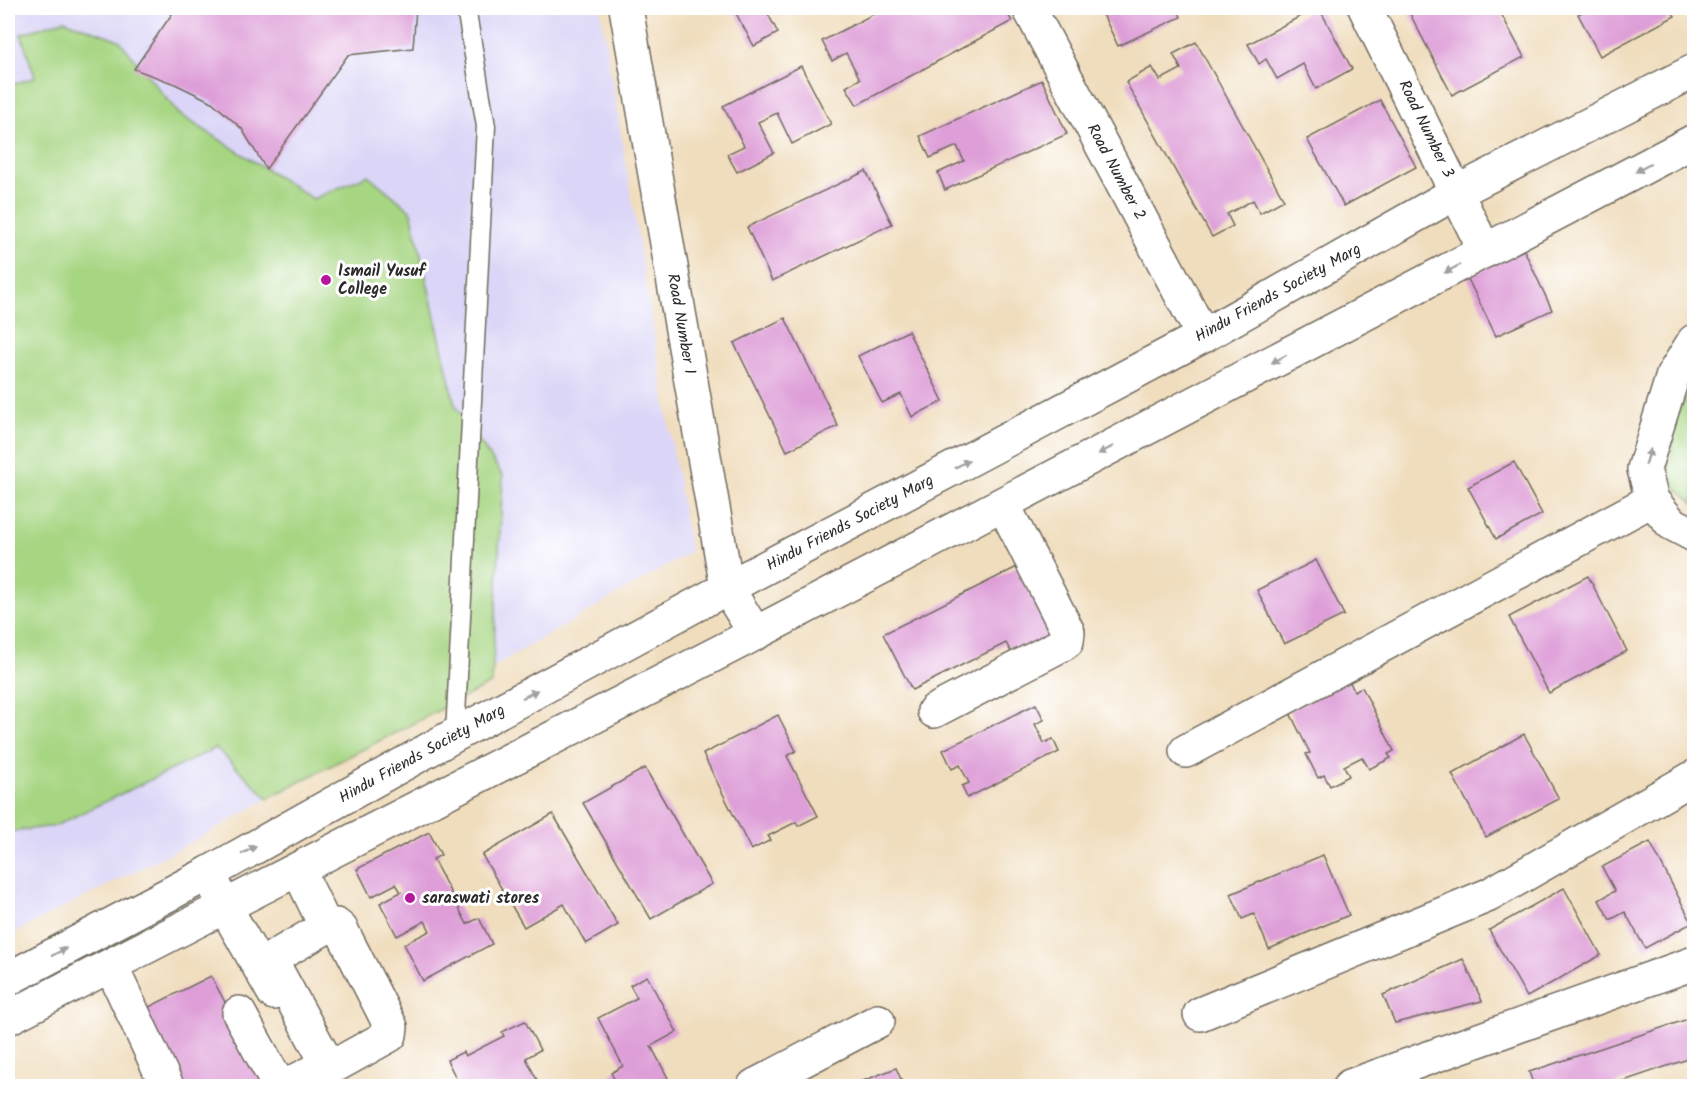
<svg xmlns="http://www.w3.org/2000/svg" width="1702" height="1094" viewBox="0 0 1702 1094" font-family="Kalam,sans-serif">
  <style>
    .built { fill: #dbd6f7 }
    .green { fill: #a7d683; stroke: #698057; stroke-width: 1.5 }
    .building { fill: #de9fd8 }
    .lines { fill: none; stroke-linecap: round; stroke-linejoin: round }
    .service-casing { stroke: #70695e; stroke-width: 21 }
    .minor-casing { stroke: #70695e; stroke-width: 36 }
    .tertiary-casing { stroke: #70695e; stroke-width: 36 }
    .service { stroke: #fff; stroke-width: 18 }
    .minor { stroke: #fff; stroke-width: 33 }
    .tertiary { stroke: #fff; stroke-width: 33 }
    .oneway { fill: #a0a0a0 }
    .poi-dot { fill: #b5179e; stroke: #fff; stroke-width: 2 }
    .labels { text-anchor: middle; dominant-baseline: central; stroke-width: 6; stroke-linejoin: round; paint-order: stroke }
    .street-label { font-size: 16px; fill: #2b2b2b; stroke: #fff }
    .poi-label { font-size: 16px; font-weight: bold; fill: #2b2b2b; stroke: #fff; text-anchor: start }
  </style>
  <rect width="100%" height="100%" fill="#fff"/>
  <filter id="ink" filterUnits="userSpaceOnUse"><feTurbulence type="fractalNoise" baseFrequency=".0167" numOctaves="2"/><feDisplacementMap in="SourceGraphic" scale="12" xChannelSelector="R" yChannelSelector="G"/><feConvolveMatrix kernelMatrix="1 2 1 2 8 2 1 2 1" color-interpolation-filters="sRGB"/></filter>
  <filter id="wash" filterUnits="userSpaceOnUse"><feTurbulence type="fractalNoise" baseFrequency=".008" numOctaves="4" result="noise"/><feDisplacementMap in="SourceGraphic" scale="24" xChannelSelector="R" yChannelSelector="G"/><feGaussianBlur stdDeviation="1.35" result="paint"/><feColorMatrix in="noise" values="0 0 0 0 0 0 0 0 0 0 0 0 0 0 0 0 0 1.4 0 .05"/><feComposite in="paint" operator="in"/></filter>
  <g filter="url(#wash)">
    <rect width="100%" height="100%" fill="#f0ddbd"/>
    <path class="built" d="M8 8H600L690 552 202 837 8 936Z"/>
    <g class="green">
      <path d="M64 20 119 40 179 114 313 199 368 175 411 211 455 405 503 476 492 683 268 798 216 748 55 826 8 832V86L35 77 21 34Z"/>
      <path d="M1694 386V504L1668 481 1676 414Z"/>
    </g>
    <g id="blocks">
      <g class="building">
        <path d="M176 8H416L413 48 348 55 266 169 242 129 212 102 175 84 134 69Z"/>
        <path d="M733 8H770L766 10 778 33 754 46Z"/>
        <path d="M885 8H1004L1012 21 857 105 846 87 860 79 846 53 832 61 822 41Z"/>
        <path d="M1100 8H1177L1181 17 1118 46Z"/>
        <path d="M1316 8H1319L1352 69 1316 89 1303 64 1277 79 1266 59 1259 64 1248 44Z"/>
        <path d="M1407 8H1498L1524 57 1452 95Z"/>
        <path d="M1590 8H1670L1675 16 1600 56 1578 14Z"/>
        <path d="M1196 42 1284 200 1260 213 1253 200 1227 214 1233 226 1212 237 1126 82 1152 67 1160 80 1181 69 1173 54Z"/>
        <path d="M801 66 831 124 792 144 777 113 758 122 774 153 737 172 727 154 744 146 723 106Z"/>
        <path d="M1042 80 1067 134 945 190 938 173 964 161 957 146 930 158 920 136Z"/>
        <path d="M1380 100 1416 167 1344 206 1307 139Z"/>
        <path d="M866 171 892 224 772 281 747 227Z"/>
        <path d="M1524 250 1552 310 1496 336 1467 277Z"/>
        <path d="M785 318 838 426 787 451 734 343Z"/>
        <path d="M908 331 943 401 912 417 901 394 882 403 858 356Z"/>
        <path d="M1514 462 1542 514 1496 539 1468 487Z"/>
        <path d="M1316 560 1344 615 1284 644 1257 590Z"/>
        <path d="M1017 567 1053 639 1015 659 1006 643 912 690 883 634Z"/>
        <path d="M1588 576 1627 651 1549 693 1509 617Z"/>
        <path d="M1349 680 1354 691 1362 687 1394 751 1388 754 1391 758 1369 769 1362 757 1344 766 1349 776 1330 786 1324 775 1318 778 1306 754 1310 753 1289 711Z"/>
        <path d="M1036 704 1044 720 1035 724 1044 743 1053 739 1059 752 967 798 962 786 969 783 960 765 952 769 943 750Z"/>
        <path d="M778 715 796 751 787 756 818 816 798 826 796 822 768 836 771 840 751 850 703 754Z"/>
        <path d="M1524 734 1559 799 1486 837 1452 774Z"/>
        <path d="M645 768 712 884 651 919 583 803Z"/>
        <path d="M553 814 618 925 586 944 564 904 524 927 482 855Z"/>
        <path d="M429 832 441 855 433 859 467 924 479 918 492 944 423 981 404 944 430 931 425 921 397 936 380 903 401 892 396 884 371 897 357 869Z"/>
        <path d="M1650 842 1692 923 1645 948 1625 912 1610 920 1599 900 1615 891 1602 867Z"/>
        <path d="M1323 855 1349 915 1269 949 1254 914 1242 919 1231 894Z"/>
        <path d="M1564 888 1601 955 1527 997 1489 930Z"/>
        <path d="M1463 959 1482 1001 1395 1023 1383 995Z"/>
        <path d="M211 976 270 1086H179L141 1011Z"/>
        <path d="M647 976 677 1032 651 1046 668 1078 652 1086H618L611 1073 623 1066 598 1018 637 998 630 985Z"/>
        <path d="M1694 1017V1057L1609 1086H1534L1529 1072Z"/>
        <path d="M525 1021 540 1050 526 1058 540 1086H460L447 1060 463 1052 465 1056 504 1036 502 1032Z"/>
        <path d="M896 1068 904 1086H850Z"/>
      </g>
    </g>
  </g>
  <g filter="url(#ink)">
    <use href="#blocks" fill-opacity="0" stroke="#70695e" stroke-width="1.5"/>
    <g class="lines">
      <defs>
        <path id="service" d="M455 735 486 126 466 8"/>
        <g id="minor">
          <path d="M626 8 727 588 755 633"/>
          <path d="M1029 8 1203 336"/>
          <path d="M1365 8 1485 251"/>
          <path d="M1694 341 1673 375 1644 469 1652 500 1671 523 1694 535"/>
          <path d="M934 711 1063 644 1067 641 1068 632 1003 504"/>
          <path d="M1186 751 1652 500"/>
          <path d="M298 869 326 927 336 925 341 929 391 1027 390 1035 336 1065 326 1061 273 964 276 956 326 927"/>
          <path d="M209 873 225 907 274 993"/>
          <path d="M111 966 167 1086"/>
          <path d="M239 1013 279 1086"/>
          <path d="M1200 1014 1489 895 1694 777"/>
          <path d="M286 1086 317 1070"/>
          <path d="M754 1086 878 1021"/>
          <path d="M1350 1086 1694 963"/>
        </g>
        <g id="tertiary">
          <path d="M8 979 209 873 455 735 727 588 1203 336 1457 192 1694 71"/>
          <path d="M8 1018 741 641 1694 141"/>
        </g>
      </defs>
      <use href="#service" class="service-casing"/>
      <use href="#minor" class="minor-casing"/>
      <use href="#tertiary" class="tertiary-casing"/>
      <use href="#service" class="service"/>
      <use href="#minor" class="minor"/>
      <use href="#tertiary" class="tertiary"/>
    </g>
    <defs><path id="oneway-solid" d="M-6-.8H1V-3.2L6.5 0L1 3.2V.8H-6Z" transform="scale(1.5)"/></defs>
    <g class="oneway">
      <use href="#oneway-solid" transform="translate(1643 168) rotate(152)"/>
      <use href="#oneway-solid" transform="translate(1452 269) rotate(152)"/>
      <use href="#oneway-solid" transform="translate(1279 359) rotate(152)"/>
      <use href="#oneway-solid" transform="translate(1106 450) rotate(152)"/>
      <use href="#oneway-solid" transform="translate(1648 457) rotate(-73)"/>
      <use href="#oneway-solid" transform="translate(962 464) rotate(-28)"/>
      <use href="#oneway-solid" transform="translate(530 694) rotate(-28)"/>
      <use href="#oneway-solid" transform="translate(249 850) rotate(-29)"/>
      <use href="#oneway-solid" transform="translate(59 952) rotate(-28)"/>
    </g>
  </g>
  <g class="poi-dot">
    <circle cx="326" cy="280" r="6"/>
    <circle cx="410" cy="898" r="6"/>
  </g>
  <g class="labels">
    <g class="street-label">
      <text transform="translate(1426 129) rotate(64)">Road Number 3</text>
      <text transform="translate(1116 172) rotate(62)">Road Number 2</text>
      <text transform="translate(1278 293) rotate(-29)">Hindu Friends Society Marg</text>
      <text transform="translate(681 324) rotate(80)">Road Number 1</text>
      <text transform="translate(850 523) rotate(-28)">Hindu Friends Society Marg</text>
      <text transform="translate(422 754) rotate(-29)">Hindu Friends Society Marg</text>
    </g>
    <g class="poi-label">
      <text x="338" y="271">Ismail Yusuf<tspan x="338" dy="18">College</tspan></text>
      <text x="422" y="898">saraswati stores</text>
    </g>
  </g>
  <rect width="1702" height="1094" fill="none" stroke="#fff" stroke-width="30"/>
</svg>
